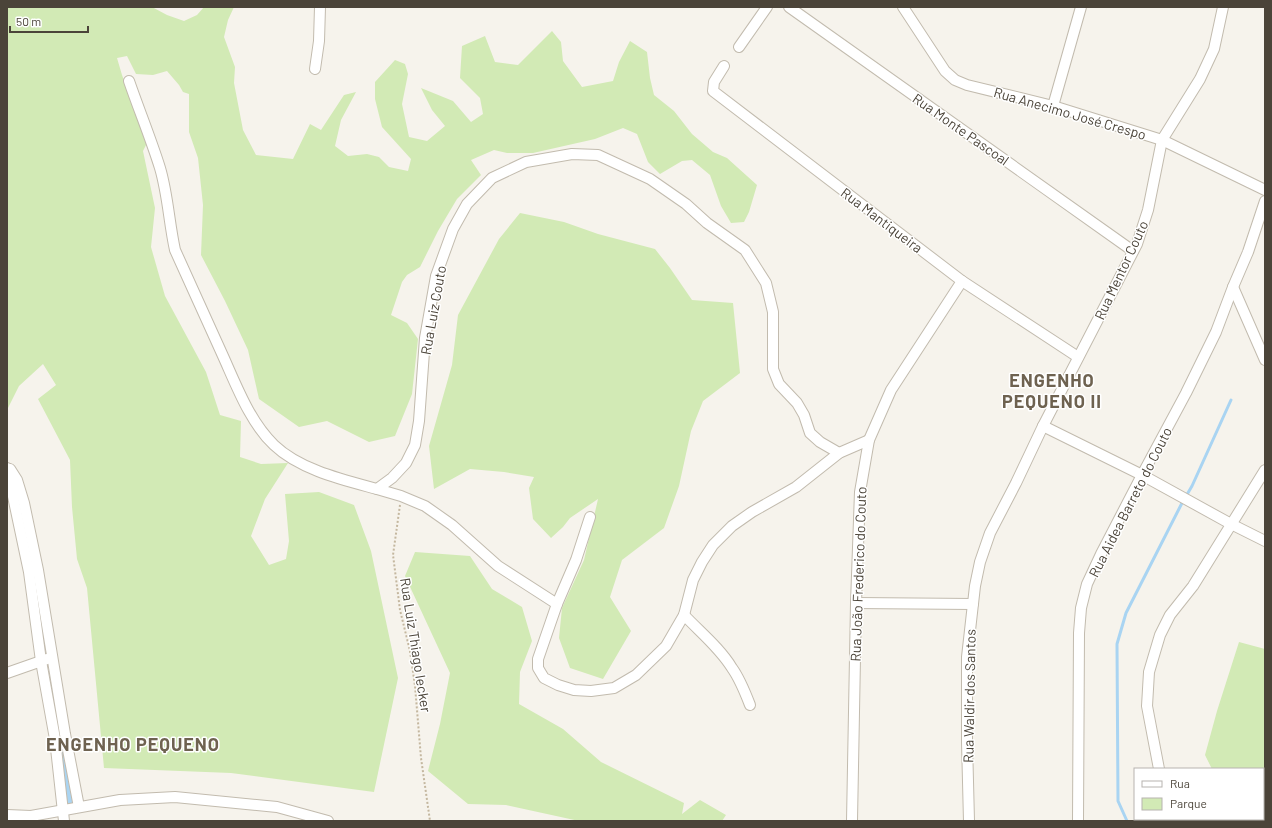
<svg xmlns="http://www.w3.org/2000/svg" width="1272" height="828" viewBox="0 0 1272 828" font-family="Barlow,sans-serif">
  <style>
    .green { fill: #d2eab5 }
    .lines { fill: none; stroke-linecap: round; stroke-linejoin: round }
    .stream { stroke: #a9d4f2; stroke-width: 3 }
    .river { stroke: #a9d4f2; stroke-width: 19 }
    .minor-casing { stroke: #c2bbae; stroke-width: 12 }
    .path { stroke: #c4b79f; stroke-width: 2; stroke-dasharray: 2 2; stroke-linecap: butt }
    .minor { stroke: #fff; stroke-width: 10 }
    .labels { text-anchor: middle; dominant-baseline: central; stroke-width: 3; stroke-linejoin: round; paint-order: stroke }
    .street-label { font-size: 14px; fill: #4b4439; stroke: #fff }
    .district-label { font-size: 18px; font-weight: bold; letter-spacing: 1px; fill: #6e6250; stroke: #fff }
  </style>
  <rect width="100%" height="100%" fill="#f6f3ec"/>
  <g class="green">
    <path d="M7 7H152L167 15 184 21 197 15 204 7H234L228 20 224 37 235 67 234 83 243 130 256 155 293 159 310 124 321 130 344 95 356 92 341 120 335 146 348 156 367 154 379 157 389 167 408 171 411 159 382 127 375 99V82L395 60 405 64 408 74 402 104 409 137 427 141 445 126 432 110 421 88 453 101 471 122 483 114 480 98 460 78 462 46 485 36 495 62 518 65 552 31 561 42 563 61 582 87 613 81 619 62 630 41 647 52 650 78 654 95 674 111 692 134 713 152 727 158 757 185 749 212 744 222 731 223 721 206 710 175 692 160 682 161 660 174 648 162 637 134 623 128 595 139 533 153H507L494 150 471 160 481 175 457 199 438 231 420 267 407 275 402 282 391 315 407 323 418 339 412 394 395 436 369 442 327 421 299 427 259 399 248 350 225 301 201 255 203 205 198 158 189 132V94L183 92 179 85 167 71 153 75 136 74 127 56 117 58 122 75 147 143 143 151 155 208 151 247 165 296 206 372 220 415 241 421 240 457 261 464 288 463 265 499 251 536 269 565 286 559 289 541 285 494 319 492 354 505 371 551 398 678 374 792 231 773 104 768 87 588 77 559 72 507 70 460 38 399 56 385 43 364 19 386 7 410Z"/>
    <path d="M520 213 564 222 598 234 655 249 670 268 692 300 733 303 740 373 703 401 691 431 679 486 664 528 622 560 610 597 631 631 603 679 570 668 559 638 562 608 584 560 598 499 570 518 563 527 551 538 533 519 529 488 534 477 504 472 470 469 434 489 429 446 452 365 458 315 499 239Z"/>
    <path d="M415 552 470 556 492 589 522 607 532 641 520 672 519 704 563 729 601 762 684 803 682 814 700 800 726 815 722 821H579L506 805 468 804 428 771 440 724 450 673 405 576Z"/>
    <path d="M1239 642 1265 649V821H1239L1238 819H1263V769H1212L1205 755 1217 711Z"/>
  </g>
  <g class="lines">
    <path class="stream" d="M1127 821 1118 801 1117 644 1126 613 1182 503 1192 486 1231 400"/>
    <path class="river" d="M59 723 70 801"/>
    <defs>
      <g id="minor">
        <path d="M789 7 1133 251"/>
        <path d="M903 7 945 71 955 80 967 85 1053 106 1162 140 1265 190"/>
        <path d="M739 47 767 7"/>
        <path d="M724 66 714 82 713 91 962 281 1078 357"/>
        <path d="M315 69 319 41 320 7"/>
        <path d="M129 81C139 110 151 139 160 168 168 195 169 223 175 250 191 285 207 321 223 356 237 387 250 422 274 445 300 470 344 480 377 489L392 478 406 463 415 445 419 421 425 338 436 276 453 229 467 204 492 178 526 162 572 154 598 155 650 179 686 204 707 223 745 250 766 283 773 312V369L779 384 797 403 804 415 810 433 820 442 839 453"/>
        <path d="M1053 106 1081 7"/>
        <path d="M1233 287 1265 360"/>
        <path d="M1043 426 1142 475 1231 524 1265 541"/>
        <path d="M7 468 29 572 41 661 55 739 64 821"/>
        <path d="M10 469 17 480 24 503 38 570 65 734 79 807"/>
        <path d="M377 489 401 496 425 506 452 525 498 566 557 604"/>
        <path d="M590 517 576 560 557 604 538 659V668L544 678 558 685 574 690 591 691 614 688 636 675 666 646 684 615 693 580 702 562 713 545 732 526 752 512 796 487 839 453 869 440"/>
        <path d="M856 603 973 604"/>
        <path d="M684 615C700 632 720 648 732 668 740 679 745 692 750 705"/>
        <path d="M7 673 47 659"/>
        <path d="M1159 769 1147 706 1149 672 1160 635 1170 615 1193 586 1265 470"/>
        <path d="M7 815 31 816 120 800 175 797 277 807 328 821"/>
        <path d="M1171 819 1172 821"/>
        <path d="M852 821 856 603 860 492 869 440 891 390 962 281"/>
        <path d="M969 821 967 742V657L975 586 980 562 990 533 1016 483 1043 426 1137 244 1148 210 1162 140 1200 79 1214 49 1223 7"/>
        <path d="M1078 821 1079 633 1081 608 1087 584 1101 554 1142 475 1186 393 1216 332 1233 287 1248 252 1265 201"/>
      </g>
    </defs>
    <use href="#minor" class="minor-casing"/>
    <path class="path" d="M400 505 393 555 400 610 410 651 415 686 421 758 430 821"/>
    <use href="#minor" class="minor"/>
  </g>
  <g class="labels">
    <g class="street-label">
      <text transform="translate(1070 113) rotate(16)">Rua Anecimo José Crespo</text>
      <text transform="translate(961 129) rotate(35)">Rua Monte Pascoal</text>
      <text transform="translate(882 220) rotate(37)">Rua Mantiqueira</text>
      <text transform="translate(1121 270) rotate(-65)">Rua Mentor Couto</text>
      <text transform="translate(433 310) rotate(-80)">Rua Luiz Couto</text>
      <text transform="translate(1130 502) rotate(-63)">Rua Aidea Barreto do Couto</text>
      <text transform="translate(858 574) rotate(-88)">Rua João Frederico do Couto</text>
      <text transform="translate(416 645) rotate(81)">Rua Luiz Thiago Iecker</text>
      <text transform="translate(969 696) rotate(-89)">Rua Waldir dos Santos</text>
    </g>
    <g class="district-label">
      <text x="1052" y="380">ENGENHO<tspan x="1052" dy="21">PEQUENO II</tspan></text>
      <text x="133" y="744">ENGENHO PEQUENO</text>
    </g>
  </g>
  <rect width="1272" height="828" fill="none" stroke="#4b4439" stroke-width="16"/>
  <rect x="1134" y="768" width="130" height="52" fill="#ffffff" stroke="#b7b4b0"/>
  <rect x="1142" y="781" width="20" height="6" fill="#ffffff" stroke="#b7b4b0"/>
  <text x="1170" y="788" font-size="12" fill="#4b4439">Rua</text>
  <rect x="1142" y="798" width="20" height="12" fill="#d2eab5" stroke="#b7b4b0"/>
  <text x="1170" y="808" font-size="12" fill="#4b4439">Parque</text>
  <path d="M10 26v6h78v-6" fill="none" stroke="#4b4439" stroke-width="2"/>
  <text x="16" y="26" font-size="12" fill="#4b4439" stroke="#ffffff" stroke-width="3" paint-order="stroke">50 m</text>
</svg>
